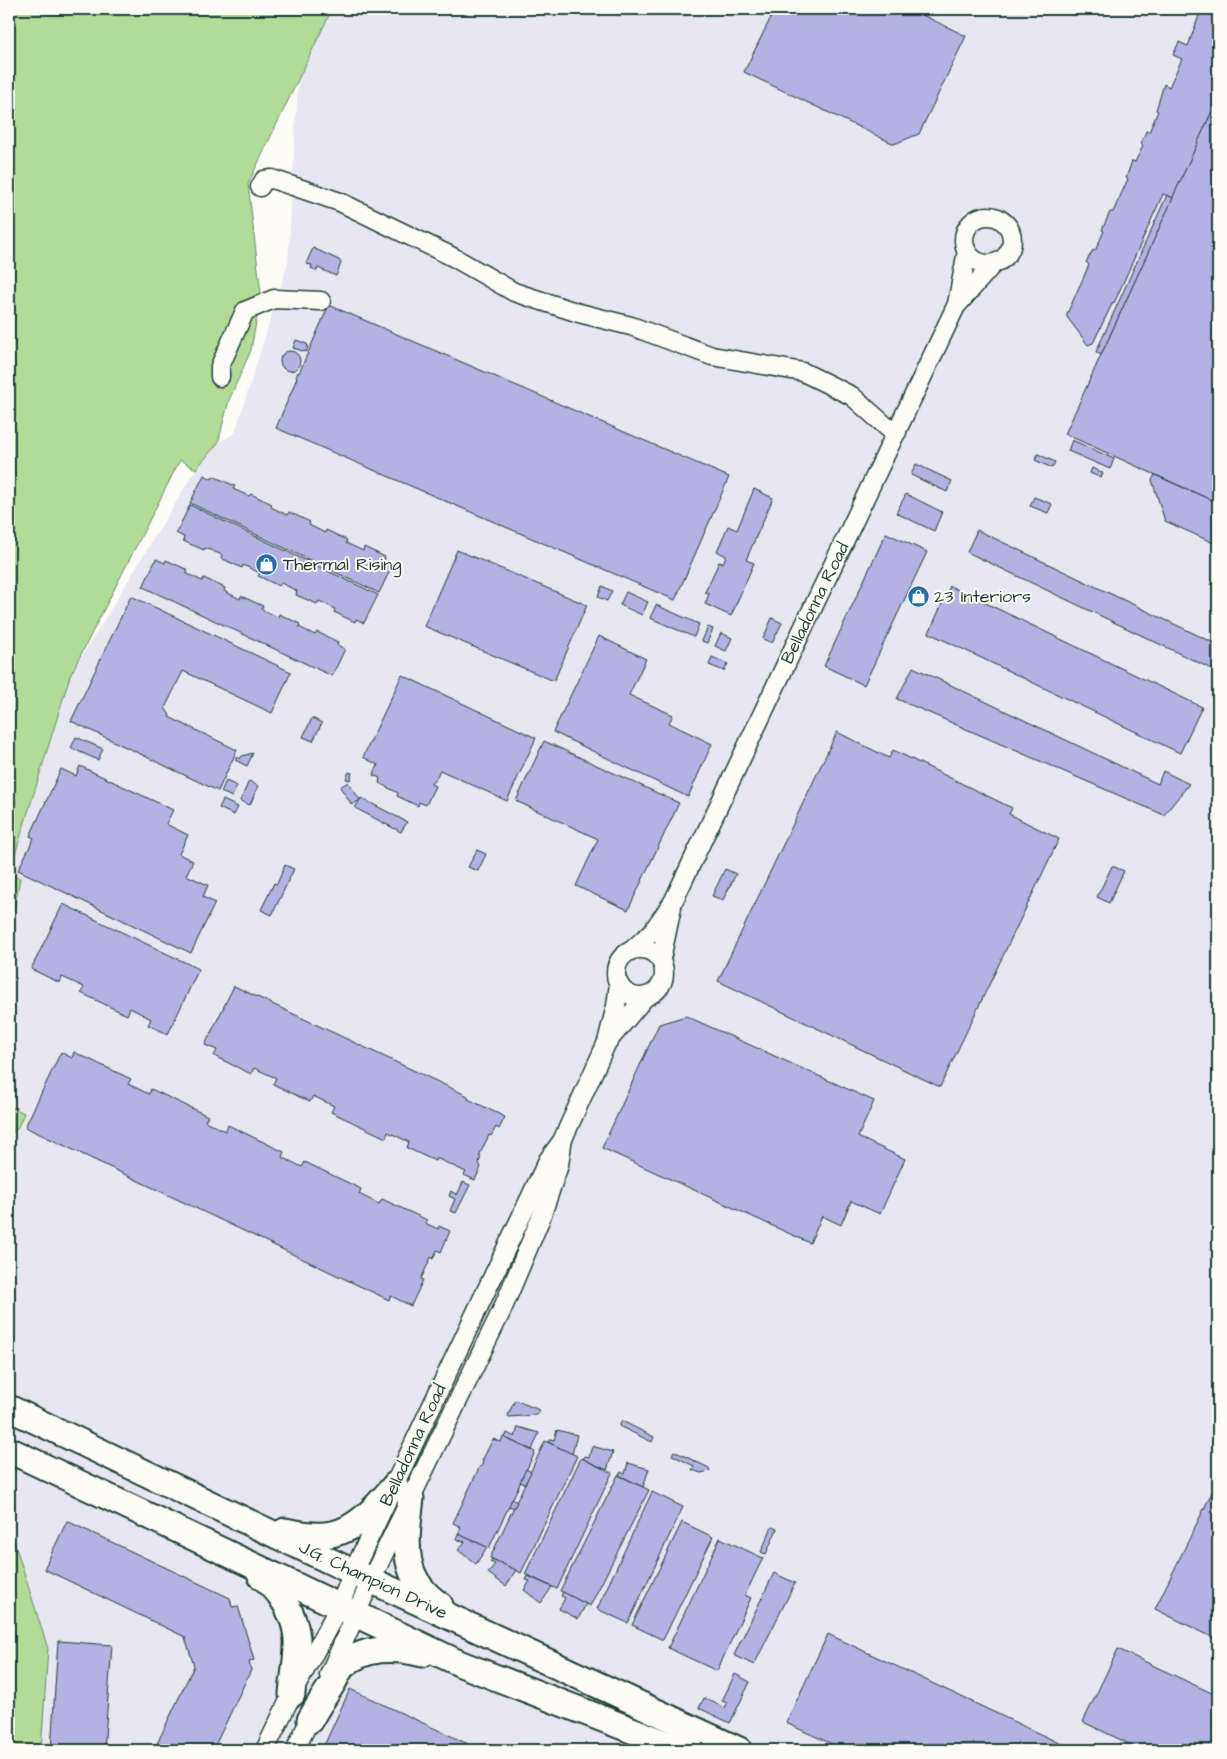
<svg xmlns="http://www.w3.org/2000/svg" width="1227" height="1759" viewBox="0 0 1227 1759" font-family="'Architects Daughter',sans-serif">
  <style>
    .built { fill: #e7e6f1 }
    .green { fill: #b2db97; stroke: #688c66 }
    .building { fill: #b3b2e3; stroke: #1f3d34 }
    .lines { fill: none; stroke-linecap: round; stroke-linejoin: round }
    .street-casing { stroke: #1f3d34; stroke-width: 21 }
    .secondary-casing { stroke: #1f3d34; stroke-width: 29 }
    .street { stroke: #fdfcf7; stroke-width: 18 }
    .secondary { stroke: #fdfcf7; stroke-width: 25 }
    .labels { text-anchor: middle; dominant-baseline: central; stroke-width: 4; stroke-linejoin: round; paint-order: stroke }
    .poi-label { font-size: 18px; fill: #1f3d34; stroke: #fdfcf7; text-anchor: start }
    .street-label { font-size: 18px; fill: #1f3d34; stroke: #fdfcf7 }
  </style>
  <rect width="100%" height="100%" fill="#fdfcf7"/>
  <filter id="ink" filterUnits="userSpaceOnUse"><feTurbulence type="fractalNoise" baseFrequency=".02" numOctaves="2"/><feDisplacementMap in="SourceGraphic" scale="10" xChannelSelector="R" yChannelSelector="G"/><feConvolveMatrix kernelMatrix="1 2 1 2 8 2 1 2 1" color-interpolation-filters="sRGB"/></filter>
  <g filter="url(#ink)">
    <path class="built" d="M332 9H1218V1750H41L48 1649 9 1525V1135L17 1129 23 1113 9 1106V940L20 878 9 875 70 676 196 469 218 443 235 433 288 263 298 80Z"/>
    <g class="green">
      <path d="M9 9H332L248 184 261 294 251 350 229 400 218 443 196 469 180 460 70 676 9 874 20 878 9 940Z"/>
      <path d="M9 1106 24 1113 17 1129 9 1135Z"/>
      <path d="M9 1525 48 1649 41 1750H9Z"/>
    </g>
    <g class="building">
      <path d="M775 9H910L966 36 919 134 894 144 744 72Z"/>
      <path d="M1205 9H1218V98L1173 198 1163 194 1114 303 1113 302 1093 343 1088 345 1067 317V314L1089 265 1086 262 1093 250 1095 251 1104 231 1102 230 1110 212H1113L1128 179 1126 178 1132 161 1135 162 1143 146 1141 144 1146 131 1149 132 1158 111 1156 110 1164 84 1169 87 1182 59 1173 55 1179 42 1188 46 1201 10 1204 11Z"/>
      <path d="M1218 98V503L1065 434Z"/>
      <path d="M1167 195 1173 198 1101 355 1096 352Z"/>
      <path d="M313 248 339 260 341 263 336 276 318 268 317 271 311 268 312 265 306 264Z"/>
      <path d="M329 305 729 477 675 600 276 428 297 378 296 377 298 372 299 373Z"/>
      <path d="M296 340 307 344 308 347 306 352 293 348Z"/>
      <circle cx="290" cy="361" r="10"/>
      <path d="M1072 440 1114 459 1110 469 1068 451Z"/>
      <path d="M1038 454 1055 462 1052 468 1035 460Z"/>
      <path d="M916 464 952 481 947 492 911 475Z"/>
      <path d="M1092 468 1103 473 1101 478 1090 473Z"/>
      <path d="M204 475 212 479 213 476 235 486 233 489 249 496 251 494 272 504 271 507 287 515 289 512 310 522 309 525 325 533 326 530 347 540 346 543 363 551 364 547 385 557 384 560 393 564 379 593 190 503Z"/>
      <path d="M1155 475 1218 503V545L1165 521 1152 480Z"/>
      <path d="M754 489 773 498 746 560 754 563 731 616 705 604 709 594 705 592 719 562 723 563 726 556 717 551 728 526 737 530Z"/>
      <path d="M906 494 942 512 934 531 896 513Z"/>
      <path d="M1034 497 1052 504 1048 513 1030 506Z"/>
      <path d="M190 505 378 595 364 623 356 619 355 622 334 612 335 609 319 601 317 604 296 595 297 591 281 583 279 586 258 576 260 573 243 565 242 568 221 558 222 555 205 548 204 550 183 541 184 537 176 533Z"/>
      <path d="M977 530 1218 645V672L967 552Z"/>
      <path d="M886 533 927 552 864 685 824 666Z"/>
      <path d="M457 550 587 605 554 681 424 626Z"/>
      <path d="M156 559 165 563 166 560 188 570 186 573 202 581 204 578 225 588 224 591 240 599 241 596 263 606 261 609 278 617 279 614 300 624 299 627 315 635 317 632 338 642 337 645 345 649 332 676 143 587Z"/>
      <path d="M602 586 612 591 607 601 598 597Z"/>
      <path d="M950 586 1202 707 1180 753 929 633Z"/>
      <path d="M626 592 648 602 642 615 620 605Z"/>
      <path d="M131 596 291 672 272 713 183 671 165 708 170 715 169 717 237 750 218 791 71 721Z"/>
      <path d="M656 605 699 624 694 637 650 618Z"/>
      <path d="M772 618 782 623 772 643 763 639Z"/>
      <path d="M708 627 713 629 707 643 702 641Z"/>
      <path d="M721 633 732 638 726 651 715 646Z"/>
      <path d="M599 636 646 659 629 695 673 715 669 723 712 744 688 797 553 732Z"/>
      <path d="M712 657 728 664 724 671 709 665Z"/>
      <path d="M913 667 1158 784 1163 771 1189 784 1164 815 897 699Z"/>
      <path d="M402 675 536 738 507 801 440 770 434 782 432 781 431 784 435 786 426 805 419 802 418 806 397 796 398 793 379 783 380 778 373 775 378 765 363 757Z"/>
      <path d="M312 718 322 723 313 741 303 737Z"/>
      <path d="M837 732 889 758 893 750 1012 808 1009 814 1059 839 940 1087 718 981Z"/>
      <path d="M76 737 103 749 98 760 71 748Z"/>
      <path d="M544 741 679 803 628 910 576 886 598 839 516 801Z"/>
      <path d="M253 753 247 766 235 760 237 757 240 759 242 756Z"/>
      <path d="M80 766 173 810 166 824 188 835 179 854 193 861 186 875 208 885 203 897 215 903 191 953 18 870 34 838 30 836 61 769 76 776Z"/>
      <path d="M349 772 352 773 350 780 346 779Z"/>
      <path d="M226 781 237 786 232 797 221 792Z"/>
      <path d="M249 781 258 786 250 805 240 801Z"/>
      <path d="M348 782 360 800 352 805 340 787Z"/>
      <path d="M361 798 407 822 401 832 355 808Z"/>
      <path d="M223 800 238 807 234 815 219 808Z"/>
      <path d="M477 850 486 854 478 871 468 867Z"/>
      <path d="M285 865 294 869 272 915 261 910 274 883 277 884Z"/>
      <path d="M1112 866 1124 871 1109 903 1097 897Z"/>
      <path d="M725 869 736 874 723 900 712 896Z"/>
      <path d="M63 904 199 969 168 1034 148 1025 151 1019 130 1008 127 1015 81 993 84 987 62 977 60 983 31 969Z"/>
      <path d="M234 986 468 1096V1099L505 1117 499 1129 496 1127 491 1136 489 1135 479 1156 481 1157 479 1163 481 1167 475 1180 464 1175 466 1172 436 1158 435 1161 407 1148 409 1142 388 1132 386 1138 331 1112 334 1106 313 1096 310 1102 273 1084 276 1078 254 1068 251 1074 214 1056 217 1050 205 1045Z"/>
      <path d="M686 1016 874 1101 858 1137 905 1159 880 1214 851 1201 841 1225 822 1216 810 1243 602 1148 659 1024Z"/>
      <path d="M61 1052 72 1058 74 1052 131 1079 128 1084 149 1094 151 1089 208 1116 205 1121 225 1131 228 1125 284 1152 282 1157 302 1167 305 1162 361 1189 359 1194 379 1204 382 1199 427 1220 425 1223 438 1229 439 1226 450 1231 441 1252 437 1250 433 1259 431 1257 421 1279 423 1280 411 1306 391 1296 389 1300 25 1127Z"/>
      <path d="M463 1182 470 1185 456 1213 450 1211 455 1199 449 1196 451 1191 457 1195Z"/>
      <path d="M515 1400 539 1410V1413L536 1415 509 1417 508 1415Z"/>
      <path d="M622 1421 654 1437 652 1442 619 1426Z"/>
      <path d="M518 1427 539 1433 532 1450 505 1438 507 1433 515 1437Z"/>
      <path d="M557 1430 577 1435 572 1454 548 1442 550 1439 554 1440Z"/>
      <path d="M503 1437 535 1452 489 1548 458 1534 461 1527 453 1523 480 1466 481 1467 483 1462 482 1461 493 1439 501 1442Z"/>
      <path d="M545 1441 577 1456 521 1573 490 1558Z"/>
      <path d="M592 1446 613 1452 607 1470 583 1459 585 1456 589 1457Z"/>
      <path d="M674 1451 709 1468 710 1470 709 1471 701 1473 692 1470 694 1466 672 1455Z"/>
      <path d="M581 1458 612 1473 557 1589 525 1574Z"/>
      <path d="M628 1463 649 1469 643 1487 619 1475 621 1472 625 1474Z"/>
      <path d="M526 1469 531 1472 525 1484 520 1482Z"/>
      <path d="M618 1475 649 1490 590 1606 560 1591Z"/>
      <path d="M1218 1480V1640L1155 1609Z"/>
      <path d="M652 1492 683 1507 628 1623 597 1609Z"/>
      <path d="M512 1499 517 1502 514 1508 509 1506Z"/>
      <path d="M67 1521 230 1598 232 1607 238 1606 254 1660 249 1662 251 1670 213 1750H154L194 1666 185 1637 44 1569Z"/>
      <path d="M682 1522 713 1537 663 1640 632 1625Z"/>
      <path d="M772 1527 777 1529 766 1554 761 1552Z"/>
      <path d="M458 1534 487 1547 476 1564 458 1550 465 1542 456 1539Z"/>
      <path d="M720 1538 763 1558 745 1595 751 1598 717 1671 668 1648Z"/>
      <path d="M492 1559 516 1570 506 1586 488 1573 495 1564 490 1562Z"/>
      <path d="M774 1573 795 1583 754 1665 734 1655Z"/>
      <path d="M528 1576 552 1587 541 1603 524 1590 530 1581 526 1580Z"/>
      <path d="M563 1592 586 1604 578 1619 559 1609 565 1598 561 1596Z"/>
      <path d="M828 1634 1074 1750H845L786 1723Z"/>
      <path d="M58 1641 112 1645 104 1750H51Z"/>
      <path d="M1118 1649 1218 1696V1750H1142L1083 1722Z"/>
      <path d="M735 1674 750 1682 730 1723 699 1708 704 1698 725 1708 727 1703 722 1701Z"/>
      <path d="M350 1689 468 1744 465 1750H322Z"/>
    </g>
    <g class="lines">
      <defs>
        <g id="street">
          <path d="M260 187 264 180 272 179 340 202 453 257 514 292 579 313 631 326 712 356 803 372 852 396 888 428 897 432"/>
          <circle cx="988" cy="240" r="24"/>
          <path d="M958 304 994 263"/>
          <path d="M220 377V366L245 311 274 299 321 301"/>
          <circle cx="640" cy="973" r="24"/>
          <path d="M632 950 652 932 673 902 957 304 967 251"/>
          <path d="M661 959 672 907"/>
          <path d="M609 1040 646 996"/>
          <path d="M329 1675 371 1580 502 1310 540 1220 559 1165 562 1144"/>
          <path d="M265 1750 292 1694 339 1607 353 1572 548 1160 562 1141 607 1042 616 1006 619 984"/>
          <path d="M295 1750 314 1711"/>
        </g>
        <g id="secondary">
          <path d="M9 1408 353 1572 739 1750"/>
          <path d="M9 1450 461 1664 683 1750"/>
          <path d="M411 1498C406 1541 399 1578 440 1605"/>
          <path d="M285 1531C300 1534 316 1537 332 1534 358 1529 378 1505 395 1485"/>
          <path d="M261 1576C278 1588 292 1610 296 1631 300 1649 293 1675 292 1694"/>
          <path d="M310 1720C317 1707 325 1695 333 1683 336 1678 339 1670 343 1666 364 1646 396 1647 422 1654"/>
        </g>
      </defs>
      <use href="#street" class="street-casing"/>
      <use href="#secondary" class="secondary-casing"/>
      <use href="#street" class="street"/>
      <use href="#secondary" class="secondary"/>
    </g>
  </g>
  <defs>
    <symbol id="shop-disc" viewBox="-11 -11 22 22"><circle r="9.5" fill="#1f6fb2" stroke="#fdfcf7"/><path d="M-5-2.5h2.3a2.7 3.5 0 0 1 5.4 0H5L5.5 6h-11ZM-1.5-2.5h3a1.5 2.3 0 0 0-3 0Z" fill="#fff"/></symbol>
  </defs>
  <g fill-rule="evenodd">
    <use href="#shop-disc" x="254" y="552" width="25" height="25"/>
    <use href="#shop-disc" x="906" y="584" width="25" height="25"/>
  </g>
  <g class="labels">
    <g class="poi-label">
      <text x="283" y="564">Thermal Rising</text>
      <text x="934" y="596">23 Interiors</text>
    </g>
    <g class="street-label">
      <text transform="translate(815 603) rotate(-64)">Belladonna Road</text>
      <text transform="translate(413 1445) rotate(-65)">Belladonna Road</text>
      <text transform="translate(373 1580) rotate(25)">J.G. Champion Drive</text>
    </g>
  </g>
  <rect width="1227" height="1759" fill="none" stroke="#fdfcf7" stroke-width="30"/>
  <rect x="15" y="15" width="1197" height="1729" fill="none" stroke="#1f3d34" stroke-width="2" filter="url(#ink)"/>
</svg>
